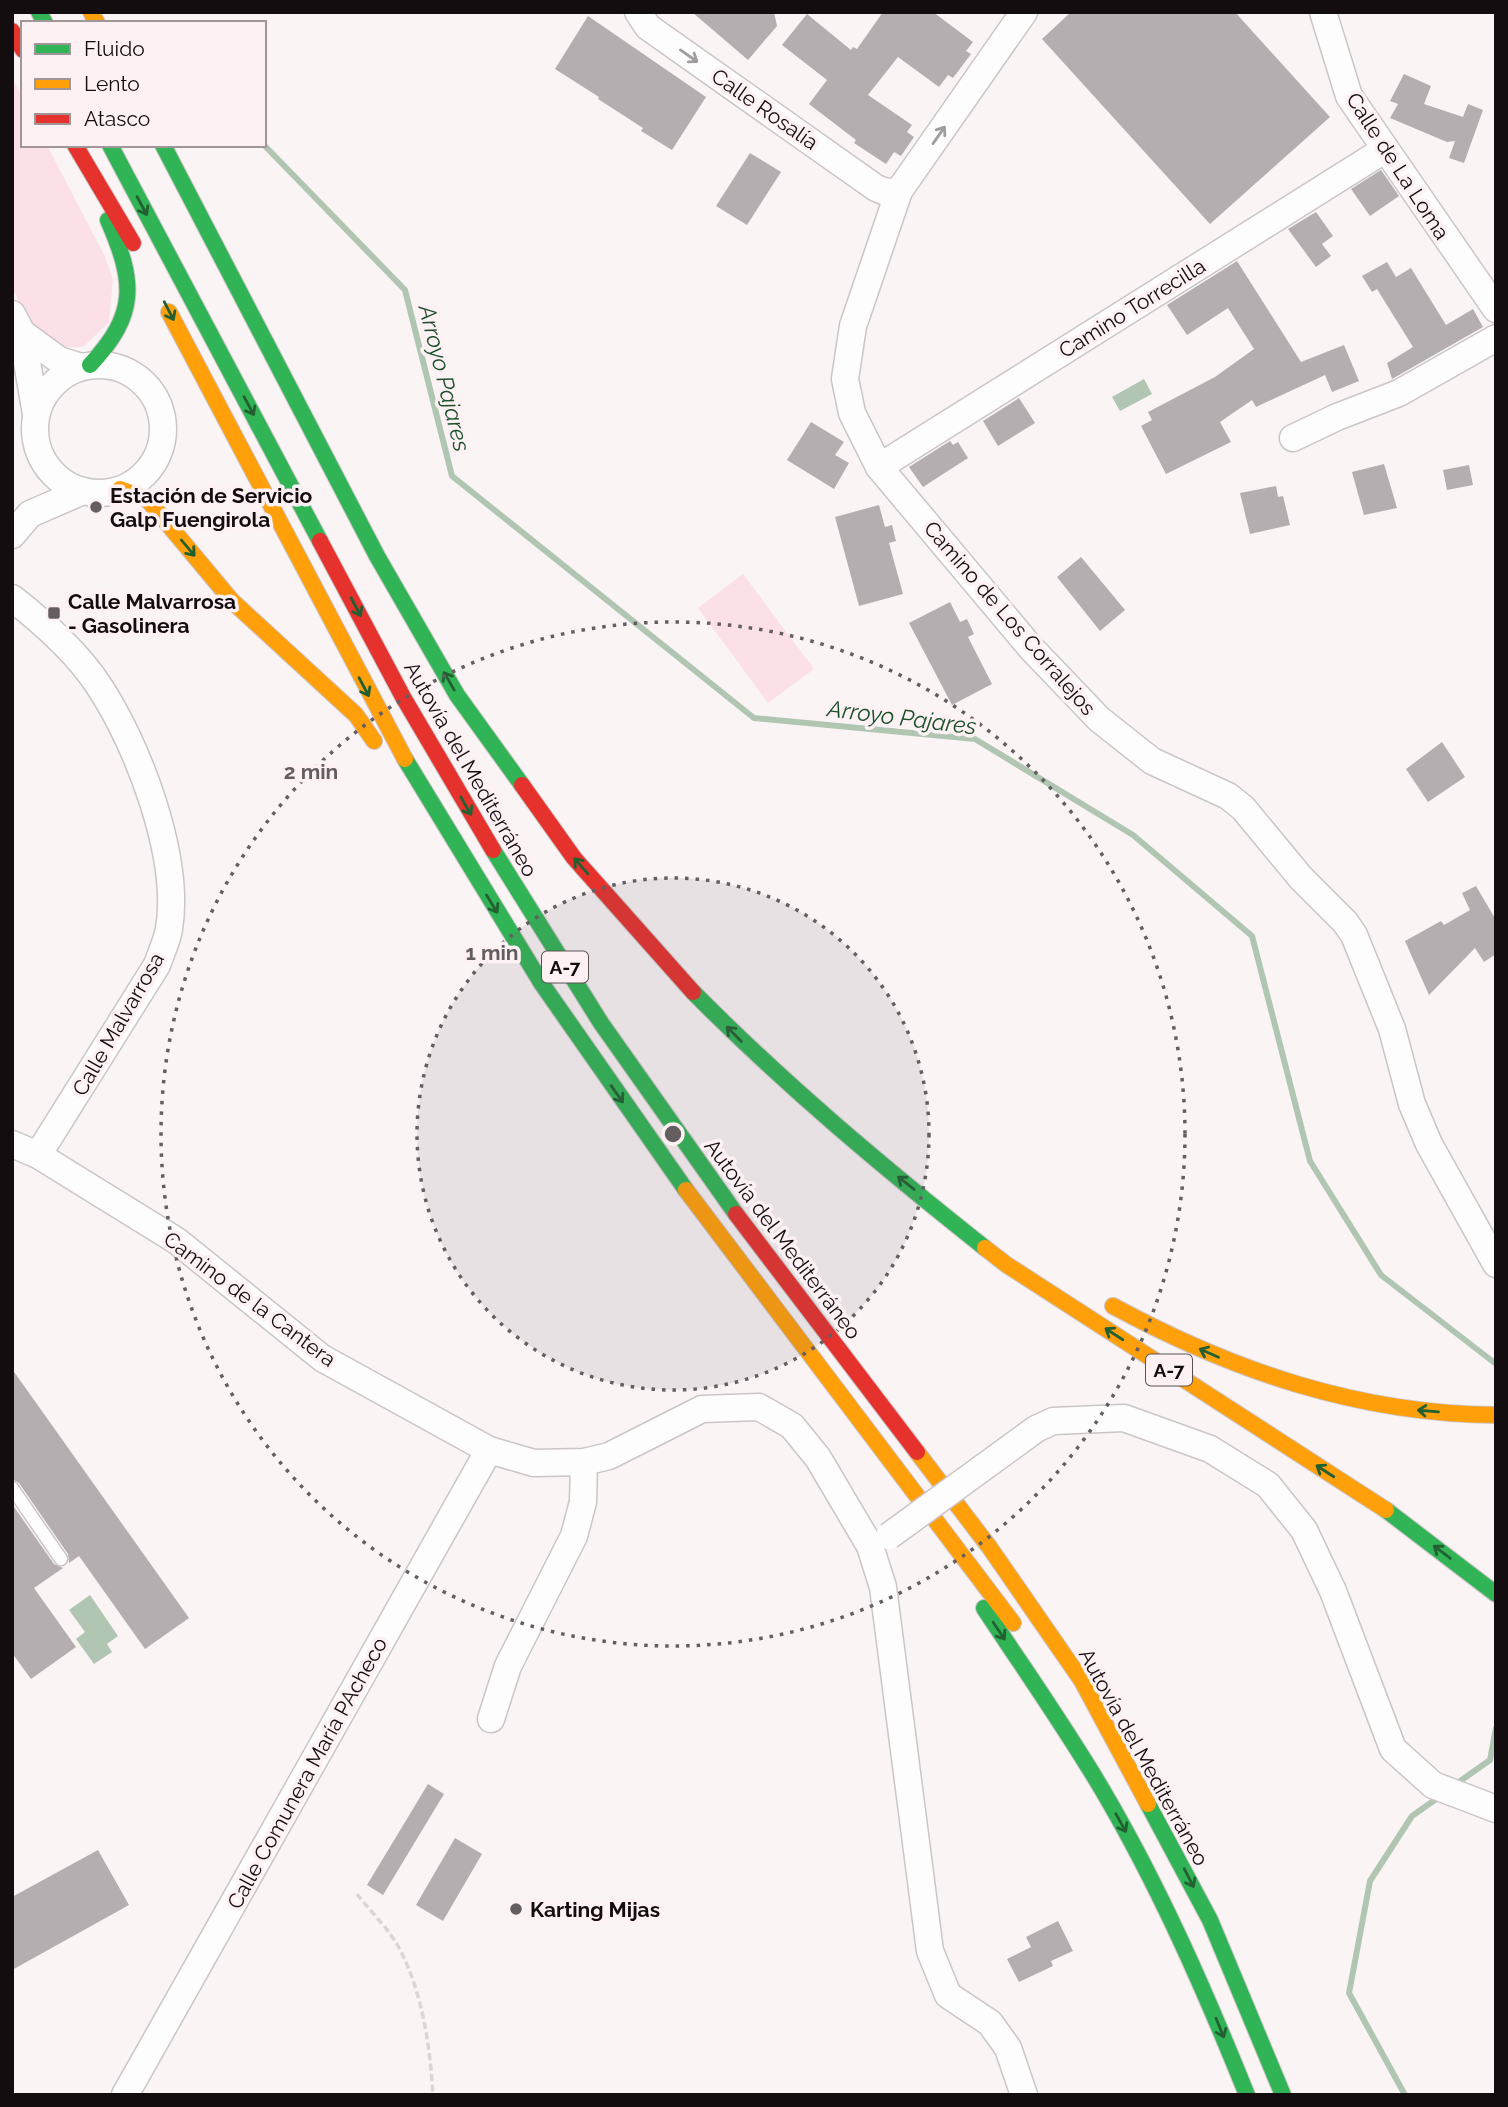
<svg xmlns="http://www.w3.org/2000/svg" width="1508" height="2107" viewBox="0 0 1508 2107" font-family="Raleway,sans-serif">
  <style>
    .green { fill: #fbe0e8 }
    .water { fill: #b0c6b3 }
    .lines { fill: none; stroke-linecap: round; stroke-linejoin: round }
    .stream { stroke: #b0c6b3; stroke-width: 6 }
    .building { fill: #b4aeb0 }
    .lane-casing { stroke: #cbc5c7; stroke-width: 15 }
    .street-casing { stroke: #cbc5c7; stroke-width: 29 }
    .fast-casing { stroke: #cbc5c7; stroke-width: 18 }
    .slow-casing { stroke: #cbc5c7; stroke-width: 18 }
    .jam-casing { stroke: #cbc5c7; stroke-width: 18 }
    .path { stroke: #d8d6d6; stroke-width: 3.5; stroke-dasharray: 7 3.5; stroke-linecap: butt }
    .lane { stroke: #fefdfe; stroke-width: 12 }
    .street { stroke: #fefdfe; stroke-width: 26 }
    .fast { stroke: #30b455; stroke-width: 16 }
    .slow { stroke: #ff9f0a; stroke-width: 16 }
    .jam { stroke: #e5322d; stroke-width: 16 }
    .street-bridge-casing { stroke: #cbc5c7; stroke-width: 29; stroke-linecap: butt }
    .street-bridge { stroke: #fefdfe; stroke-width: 26 }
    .oneway { stroke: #a09d9e }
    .oneway2 { stroke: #226032 }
    .ring { fill: none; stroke: #645e60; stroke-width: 3.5; stroke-dasharray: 3.5 7 }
    .poi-dot { fill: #645e60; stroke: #fdf1f4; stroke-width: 2.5 }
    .labels { text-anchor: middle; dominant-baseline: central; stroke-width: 7; stroke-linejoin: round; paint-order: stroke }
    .shield { fill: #fdf1f4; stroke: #5a5154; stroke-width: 2 }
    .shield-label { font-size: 19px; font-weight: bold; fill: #140d0f }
    .street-label { font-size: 21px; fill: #140d0f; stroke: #fdf1f4 }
    .poi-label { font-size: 21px; font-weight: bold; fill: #140d0f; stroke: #fdf1f4; text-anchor: start }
    .water-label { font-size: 23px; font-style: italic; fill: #1a512b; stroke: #fdf1f4 }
    .centre { fill: #645e60; stroke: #fdf1f4; stroke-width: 3.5 }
    .ring-label { font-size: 21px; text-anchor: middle; font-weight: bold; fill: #645e60; stroke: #fdf1f4; stroke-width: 7; stroke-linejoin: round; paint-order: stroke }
  </style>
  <rect width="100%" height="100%" fill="#faf4f5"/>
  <g class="green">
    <path d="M12 78 23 99V145H47L105 257 113 279 109 322 83 347H66L49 341 32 326 12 288Z"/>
    <path d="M743 574 814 669 768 703 698 608Z"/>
  </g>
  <g class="water">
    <path d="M1144 379 1152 394 1120 411 1112 397Z"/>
    <path d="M90 1595 118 1636 107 1644 112 1652 94 1664 76 1639 85 1632 69 1610Z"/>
  </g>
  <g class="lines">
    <g class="stream">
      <path d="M264 145 405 290 452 476 754 718 975 739 1133 835 1252 936 1310 1161 1381 1275 1496 1364"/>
      <path d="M1456 1784 1490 1760 1496 1728"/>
      <path d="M1405 2095 1349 1993 1370 1881 1412 1816 1439 1797"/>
    </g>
  </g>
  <g class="building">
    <path d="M692 12H774L777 26 748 60Z"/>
    <path d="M883 12H933L973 42 966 51 971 54 953 78 948 75 939 87 898 57 868 95 912 125 907 132 914 137 901 156 894 152 886 164 854 143 856 140 809 104 827 80 782 45 807 14 851 50 853 47 857 49Z"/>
    <path d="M1071 12H1235L1330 117 1210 224 1042 39Z"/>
    <path d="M588 16 706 97 672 150 641 131 643 128 598 99 599 97 555 69Z"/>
    <path d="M1404 74 1431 86 1424 104 1463 117 1468 104 1483 110 1464 163 1449 158 1455 141 1447 142 1390 118 1398 104 1390 101Z"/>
    <path d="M750 153 781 172 747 225 716 206Z"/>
    <path d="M1381 170 1399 196 1370 216 1351 189Z"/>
    <path d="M1316 212 1333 236 1322 244 1331 256 1316 267 1288 229Z"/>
    <path d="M1237 261 1301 362 1344 345 1359 381 1332 392 1325 375 1256 407 1252 400 1220 422 1231 442 1166 474 1141 426 1152 420 1148 412 1215 377 1254 349 1228 308 1187 335 1167 305Z"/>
    <path d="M1387 262 1396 277 1411 268 1446 325 1473 309 1483 327 1392 379 1387 363 1413 347 1377 289 1372 292 1362 276Z"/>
    <path d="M1019 398 1035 423 998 446 983 421Z"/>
    <path d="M811 422 844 442 835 455 849 463 834 489 787 460Z"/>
    <path d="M950 441 953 445 958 442 968 458 923 487 909 467Z"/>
    <path d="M1384 464 1397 508 1364 515 1352 472Z"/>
    <path d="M1469 465 1473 485 1447 490 1443 470Z"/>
    <path d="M1276 486 1278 497 1283 496 1290 525 1250 534 1240 493Z"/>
    <path d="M879 505 885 527 892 525 896 541 889 543 903 594 859 606 835 517Z"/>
    <path d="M1081 557 1125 610 1100 631 1057 577Z"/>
    <path d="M950 602 960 622 967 619 974 634 968 637 992 684 952 705 909 623Z"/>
    <path d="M1442 742 1465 777 1428 802 1406 769Z"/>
    <path d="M1476 886 1496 920V954L1484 962 1475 948 1429 995 1405 941 1441 921 1444 925 1470 910 1462 893Z"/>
    <path d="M12 1369 189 1618 145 1649 79 1556 69 1563 68 1554 19 1483 12 1479Z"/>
    <path d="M12 1504 54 1564 63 1568 34 1588 76 1647 31 1679 12 1653Z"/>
    <path d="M428 1784 444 1794 383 1895 367 1885Z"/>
    <path d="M455 1838 482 1854 443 1921 416 1905Z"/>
    <path d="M98 1850 129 1905 12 1970V1897Z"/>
    <path d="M1058 1921 1073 1951 1051 1961 1053 1966 1019 1982 1007 1959 1031 1947 1026 1937Z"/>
  </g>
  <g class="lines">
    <defs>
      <path id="lane" d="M12 1488 61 1559"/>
      <g id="street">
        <path d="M638 12 648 27 876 188 886 192 899 191"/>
        <path d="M1024 12 899 191 853 326 845 379 852 413 879 467 1031 648 1099 719 1152 761 1228 796 1243 808 1301 878 1345 922 1354 935 1392 1029 1412 1104 1429 1144 1496 1264"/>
        <path d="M1323 12 1349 96 1496 309"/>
        <path d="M12 314 22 333 36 414"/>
        <path d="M22 333 59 360 81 367"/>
        <circle cx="99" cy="429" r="64"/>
        <path d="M1293 438 1337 417 1399 393 1496 338"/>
        <path d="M879 467 1384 150"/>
        <path d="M12 535 30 514 83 491"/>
        <path d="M12 598C44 623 77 652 99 686 138 745 181 857 169 929 167 941 161 953 157 965L38 1155"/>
        <path d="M12 1144 38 1155 177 1241 322 1358 489 1450 534 1463 584 1462 609 1456 702 1409 759 1407 792 1426 818 1458 870 1546 883 1587 930 1951 948 1995 990 2023 1008 2048 1024 2095"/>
        <path d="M1036 1429 1053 1421 1124 1418 1210 1449 1268 1485 1304 1530 1333 1591 1393 1749 1433 1785 1496 1809"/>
        <path d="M491 1719 508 1666 574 1536 583 1502 584 1462"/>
        <path d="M125 2095 489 1450"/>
      </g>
      <g id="fast">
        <path d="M39 12 45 23"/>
        <path d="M110 145 320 541"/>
        <path d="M163 145 377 556 457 695 522 785"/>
        <path d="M90 365C138 314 135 282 108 220"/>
        <path d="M405 759 542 984 686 1190"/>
        <path d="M493 850 601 1023 736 1214"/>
        <path d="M693 992C785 1085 883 1167 985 1248"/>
        <path d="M1386 1510 1496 1594"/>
        <path d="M984 1608C1024 1669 1066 1728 1103 1791 1160 1888 1205 1991 1247 2095"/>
        <path d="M1148 1804 1210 1920 1283 2095"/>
      </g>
      <g id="slow">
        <path d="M91 12 97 23"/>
        <path d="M169 312 405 759"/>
        <path d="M120 489 147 499 232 601 356 715 374 741"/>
        <path d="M686 1190 1013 1623"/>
        <path d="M985 1248 1007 1265 1386 1510"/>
        <path d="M1113 1306C1233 1371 1359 1414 1496 1415"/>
        <path d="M917 1452 990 1548 1082 1681 1148 1804"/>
      </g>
      <g id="jam">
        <path d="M12 31 23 50"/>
        <path d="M75 145 133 243"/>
        <path d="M320 541 403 697 493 850"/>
        <path d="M522 785 574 858 693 992"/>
        <path d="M736 1214 917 1452"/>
      </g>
    </defs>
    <use href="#lane" class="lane-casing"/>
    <use href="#street" class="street-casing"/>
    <use href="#fast" class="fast-casing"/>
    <use href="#slow" class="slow-casing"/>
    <use href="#jam" class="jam-casing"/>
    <path class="path" d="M357 1894C370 1911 388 1928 398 1946 422 1990 430 2045 433 2095"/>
    <use href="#lane" class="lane"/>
    <use href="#street" class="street"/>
    <use href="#fast" class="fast"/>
    <use href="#slow" class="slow"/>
    <use href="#jam" class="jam"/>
    <defs>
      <path id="street-bridge" d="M889 1536 1036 1429"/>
    </defs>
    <use href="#street-bridge" class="street-bridge-casing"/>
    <use href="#street-bridge" class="street-bridge"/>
  </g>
  <defs><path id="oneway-shaft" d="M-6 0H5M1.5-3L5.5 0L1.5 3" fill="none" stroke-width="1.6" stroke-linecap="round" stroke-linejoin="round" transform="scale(1.75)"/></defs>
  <g class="oneway">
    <use href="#oneway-shaft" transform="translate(689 56) rotate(35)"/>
    <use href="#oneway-shaft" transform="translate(939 135) rotate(-55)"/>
  </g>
  <g class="oneway2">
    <use href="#oneway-shaft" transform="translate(142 206) rotate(62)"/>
    <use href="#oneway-shaft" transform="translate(169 311) rotate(63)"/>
    <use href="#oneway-shaft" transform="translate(249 406) rotate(62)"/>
    <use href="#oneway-shaft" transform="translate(188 548) rotate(50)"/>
    <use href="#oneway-shaft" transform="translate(356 607) rotate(62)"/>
    <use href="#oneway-shaft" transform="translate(449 681) rotate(-120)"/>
    <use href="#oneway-shaft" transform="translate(364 687) rotate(62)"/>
    <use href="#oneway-shaft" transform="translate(466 806) rotate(60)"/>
    <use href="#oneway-shaft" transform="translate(581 866) rotate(-131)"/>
    <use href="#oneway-shaft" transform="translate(492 904) rotate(58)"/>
    <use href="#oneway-shaft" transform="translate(734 1034) rotate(-135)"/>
    <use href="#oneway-shaft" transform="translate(617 1094) rotate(55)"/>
    <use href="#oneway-shaft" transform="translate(906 1183) rotate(-142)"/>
    <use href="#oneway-shaft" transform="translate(1114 1334) rotate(-147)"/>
    <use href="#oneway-shaft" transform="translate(1209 1353) rotate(-156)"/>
    <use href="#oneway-shaft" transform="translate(1428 1411) rotate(-175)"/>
    <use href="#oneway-shaft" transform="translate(1325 1471) rotate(-147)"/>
    <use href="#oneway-shaft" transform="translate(1442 1552) rotate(-143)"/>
    <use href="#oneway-shaft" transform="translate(999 1631) rotate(56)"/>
    <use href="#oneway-shaft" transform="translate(1121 1823) rotate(61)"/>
    <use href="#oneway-shaft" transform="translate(1189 1878) rotate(63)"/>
    <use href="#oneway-shaft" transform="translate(1220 2028) rotate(68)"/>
  </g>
  <circle cx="673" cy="1134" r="256" fill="#645e60" fill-opacity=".12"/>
  <g class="ring">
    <circle cx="673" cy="1134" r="256"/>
    <circle cx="673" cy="1134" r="512"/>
  </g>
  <g class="poi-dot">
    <circle cx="96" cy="507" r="7"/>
    <rect x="47" y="606" width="14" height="14" rx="3.5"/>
    <circle cx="516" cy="1909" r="7"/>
  </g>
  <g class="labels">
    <g class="shield">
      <rect x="542" y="951.5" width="46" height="31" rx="5"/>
      <rect x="1146" y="1354.5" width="46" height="31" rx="5"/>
    </g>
    <g class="shield-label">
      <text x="565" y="967">A-7</text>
      <text x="1169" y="1370">A-7</text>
    </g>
    <g class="street-label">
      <text transform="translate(765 109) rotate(35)">Calle Rosalía</text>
      <text transform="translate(1398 166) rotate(57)">Calle de La Loma</text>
      <text transform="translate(1132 308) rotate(-32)">Camino Torrecilla</text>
      <text transform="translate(1010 618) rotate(49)">Camino de Los Corralejos</text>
      <text transform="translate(471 769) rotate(60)">Autovía del Mediterráneo</text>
      <text transform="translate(118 1024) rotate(-60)">Calle Malvarrosa</text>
      <text transform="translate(783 1239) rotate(53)">Autovía del Mediterráneo</text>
      <text transform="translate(250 1299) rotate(37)">Camino de la Cantera</text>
      <text transform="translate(1144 1757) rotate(61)">Autovía del Mediterráneo</text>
      <text transform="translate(307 1773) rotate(-61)">Calle Comunera María PAcheco</text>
    </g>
    <g class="poi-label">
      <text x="110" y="495">Estación de Servicio<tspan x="110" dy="24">Galp Fuengirola</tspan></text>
      <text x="68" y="601">Calle Malvarrosa<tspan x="68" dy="24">- Gasolinera</tspan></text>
      <text x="530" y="1909">Karting Mijas</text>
    </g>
    <g class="water-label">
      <text transform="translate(445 378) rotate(76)">Arroyo Pajares</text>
      <text transform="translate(902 717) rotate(7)">Arroyo Pajares</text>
    </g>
  </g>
  <circle cx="673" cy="1134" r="10" class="centre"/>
  <g class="ring-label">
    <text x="311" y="779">2 min</text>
    <text x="492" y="960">1 min</text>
  </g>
  <rect width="1508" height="2107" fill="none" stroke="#140d0f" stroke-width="28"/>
  <rect x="21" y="21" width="245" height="126" fill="#fdf1f4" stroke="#a09698" stroke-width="2"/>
  <rect x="35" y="44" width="35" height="10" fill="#30b455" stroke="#a09698" stroke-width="2"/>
  <text x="84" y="56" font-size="21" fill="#140d0f">Fluido</text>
  <rect x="35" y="79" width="35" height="10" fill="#ff9f0a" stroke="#a09698" stroke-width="2"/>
  <text x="84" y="91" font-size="21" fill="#140d0f">Lento</text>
  <rect x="35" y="114" width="35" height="10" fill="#e5322d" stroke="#a09698" stroke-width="2"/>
  <text x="84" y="126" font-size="21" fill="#140d0f">Atasco</text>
</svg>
